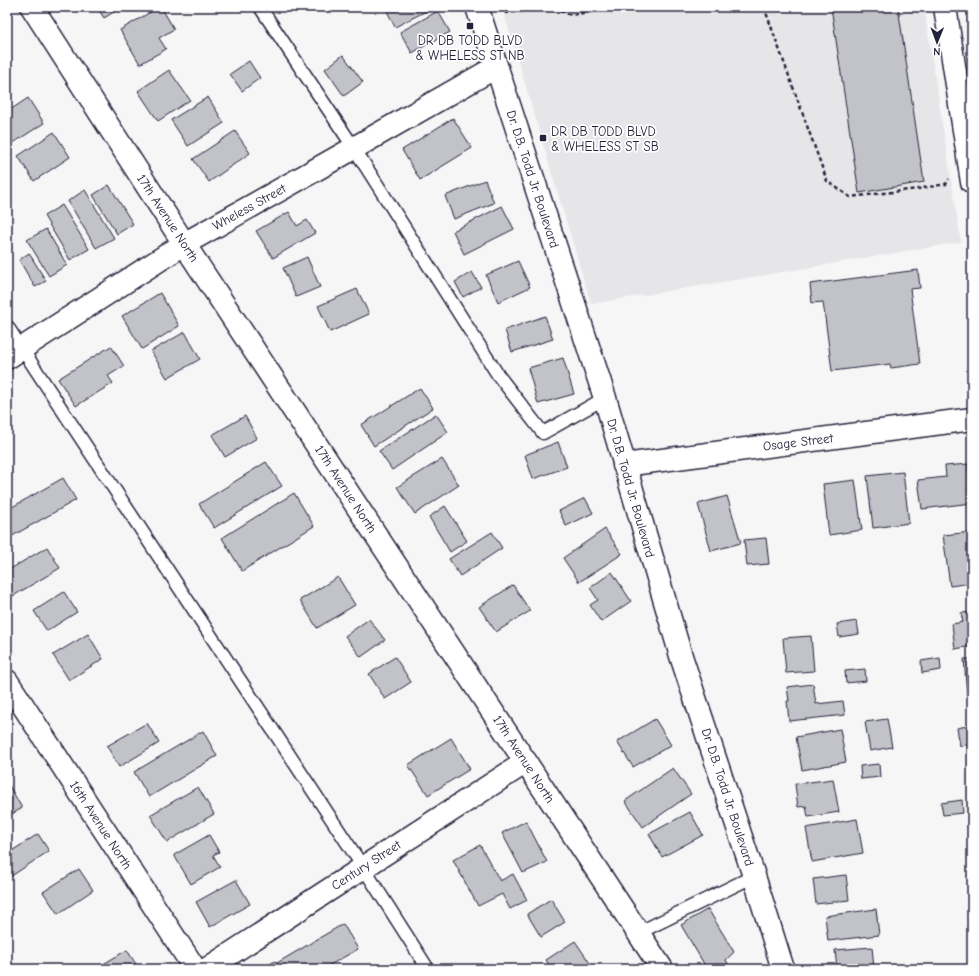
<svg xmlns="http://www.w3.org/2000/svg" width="979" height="976" viewBox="0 0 979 976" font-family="'Comic Neue',sans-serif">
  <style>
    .built { fill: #e6e6e9 }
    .building { fill: #c2c2c9; stroke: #22223b }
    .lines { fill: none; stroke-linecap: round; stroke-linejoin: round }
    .lane-casing { stroke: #22223b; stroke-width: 15 }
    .street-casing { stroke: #22223b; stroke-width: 25 }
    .secondary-casing { stroke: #22223b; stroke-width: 25 }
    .path { stroke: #22223b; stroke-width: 2.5; stroke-dasharray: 4 3; stroke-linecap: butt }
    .lane { stroke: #fff; stroke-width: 12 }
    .street { stroke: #fff; stroke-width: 22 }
    .secondary { stroke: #fff; stroke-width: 22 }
    .poi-dot { fill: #22223b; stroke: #fff; stroke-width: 1.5 }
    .labels { text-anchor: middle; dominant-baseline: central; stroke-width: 3.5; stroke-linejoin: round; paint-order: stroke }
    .poi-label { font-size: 13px; fill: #22223b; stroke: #fff }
    .street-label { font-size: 13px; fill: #22223b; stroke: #fff }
  </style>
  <rect width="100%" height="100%" fill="#f6f6f7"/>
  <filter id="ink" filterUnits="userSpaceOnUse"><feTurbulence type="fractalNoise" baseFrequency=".025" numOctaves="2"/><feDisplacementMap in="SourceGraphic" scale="8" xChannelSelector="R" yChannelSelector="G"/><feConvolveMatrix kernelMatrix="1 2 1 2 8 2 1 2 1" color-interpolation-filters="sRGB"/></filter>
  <g filter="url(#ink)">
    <path class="built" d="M502 7H924L961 242 591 304Z"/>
    <g class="building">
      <path d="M97 7H122L104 18Z"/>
      <path d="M159 7H161L174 29 159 38 166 49 140 64 120 30Z"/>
      <path d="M385 7H431L432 8 395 27Z"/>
      <path d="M831 7H898L924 182 859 193Z"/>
      <path d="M438 11 450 32 412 53 400 32Z"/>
      <path d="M343 55 363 82 344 96 325 69Z"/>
      <path d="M249 61 260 78 242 91 230 74Z"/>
      <path d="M169 70 190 100 158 121 138 91Z"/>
      <path d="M208 97 224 123 188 146 171 120Z"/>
      <path d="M28 98 44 123 7 147V112Z"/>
      <path d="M453 118 472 148 420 180 402 150Z"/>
      <path d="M235 131 250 153 209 182 193 159Z"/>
      <path d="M54 132 70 157 34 181 18 156Z"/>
      <path d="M485 180 494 203 454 219 445 196Z"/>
      <path d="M109 185 133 224 117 234 93 195Z"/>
      <path d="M85 190 114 238 96 248 68 201Z"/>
      <path d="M62 205 89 249 70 260 44 216Z"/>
      <path d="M502 206 514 229 464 254 453 231Z"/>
      <path d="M289 212 297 226 307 220 315 233 273 258 256 231Z"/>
      <path d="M46 229 67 265 49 276 27 240Z"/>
      <path d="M29 253 46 281 35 287 19 260Z"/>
      <path d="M307 257 320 287 296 297 283 268Z"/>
      <path d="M518 261 530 287 498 302 486 275Z"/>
      <path d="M918 270 920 288 910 289 920 364 891 368 890 364 832 371 823 302 812 303 810 284Z"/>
      <path d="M472 272 481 287 463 297 455 282Z"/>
      <path d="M357 289 369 314 330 332 318 306Z"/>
      <path d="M160 293 179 326 142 349 122 316Z"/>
      <path d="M545 316 553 339 512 352 505 330Z"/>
      <path d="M185 332 200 359 167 378 151 351Z"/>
      <path d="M111 346 124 366 108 376 113 383 76 406 58 379Z"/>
      <path d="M563 358 574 394 538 404 528 368Z"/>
      <path d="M420 388 433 408 374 446 361 425Z"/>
      <path d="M436 414 448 432 392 470 379 451Z"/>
      <path d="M245 416 257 438 225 457 212 435Z"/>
      <path d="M558 442 567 467 533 479 525 455Z"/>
      <path d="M442 459 459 485 415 514 397 487Z"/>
      <path d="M266 462 282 486 214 528 199 504Z"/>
      <path d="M968 464 972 503 922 509 918 480 946 477 945 466Z"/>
      <path d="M903 472 909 523 873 528 867 476Z"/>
      <path d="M63 478 76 500 7 539V510Z"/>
      <path d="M855 480 862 530 829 535 823 484Z"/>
      <path d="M294 493 314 526 242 571 222 538Z"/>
      <path d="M727 496 741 543 711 551 698 504Z"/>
      <path d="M585 498 593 513 566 526 559 511Z"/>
      <path d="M445 506 467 541 450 552 429 517Z"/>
      <path d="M605 529 622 554 579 582 563 558Z"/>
      <path d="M492 532 502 548 460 576 449 559Z"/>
      <path d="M972 532V583L950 586 943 535Z"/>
      <path d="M766 538 769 564 747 566 744 540Z"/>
      <path d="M47 547 60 568 13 596 7 586V571Z"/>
      <path d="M612 572 631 601 601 622 590 605 598 600 590 588Z"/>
      <path d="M338 577 355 605 317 628 300 600Z"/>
      <path d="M513 585 530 611 496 632 479 607Z"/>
      <path d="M64 592 77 612 47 631 34 611Z"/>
      <path d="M972 612V646L955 649 952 624 963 622 961 613Z"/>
      <path d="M369 619 385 640 361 657 345 636Z"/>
      <path d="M857 621 859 634 839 637 837 624Z"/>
      <path d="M88 634 103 659 69 680 53 655Z"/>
      <path d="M811 636 814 671 786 673 783 638Z"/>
      <path d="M395 657 411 682 385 699 369 674Z"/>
      <path d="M940 658 941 670 922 673 921 661Z"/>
      <path d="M964 659H972V694L967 695Z"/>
      <path d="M865 669 866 681 846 683 845 671Z"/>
      <path d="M813 684 816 704 843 701 845 715 789 721 787 701H789L787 687Z"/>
      <path d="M655 719 671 745 633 767 617 742Z"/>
      <path d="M887 719 892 747 870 751 865 722Z"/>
      <path d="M147 723 159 743 119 767 107 746Z"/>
      <path d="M972 725V744L960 746 957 728Z"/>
      <path d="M840 729 846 762 802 770 796 737Z"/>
      <path d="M203 731 217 756 149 797 134 772Z"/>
      <path d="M451 738 470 769 428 795 408 765Z"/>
      <path d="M879 764 880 777 861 779 860 766Z"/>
      <path d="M673 768 691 794 643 827 625 801Z"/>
      <path d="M833 779 839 812 808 817 806 806 798 807 795 784Z"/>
      <path d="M7 782 22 808 7 817Z"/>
      <path d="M198 787 214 814 167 842 150 815Z"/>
      <path d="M962 800 963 813 943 815 941 803Z"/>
      <path d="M690 812 703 835 662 857 649 834Z"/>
      <path d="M857 819 863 853 812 862 806 828Z"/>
      <path d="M526 821 547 862 523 873 502 833Z"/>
      <path d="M38 834 49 851 10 877 7 873V854Z"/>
      <path d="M209 835 219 852 213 855 220 867 191 884 174 855Z"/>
      <path d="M480 845 500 881 513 874 527 900 510 909 502 894 478 906 453 860Z"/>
      <path d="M79 869 93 890 58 914 43 892Z"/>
      <path d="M846 875 849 900 816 904 813 879Z"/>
      <path d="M236 880 250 904 210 927 196 902Z"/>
      <path d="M551 899 565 922 541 937 527 914Z"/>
      <path d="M708 909 734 952 726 960 731 969H707L681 925Z"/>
      <path d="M876 909 879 935 828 941 825 916Z"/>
      <path d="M343 924 358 949 323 969H261L275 961 277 963Z"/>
      <path d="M575 941 594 969H552L546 960Z"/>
      <path d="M872 947 874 969H837L835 950Z"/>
      <path d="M127 950 139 969H95Z"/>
    </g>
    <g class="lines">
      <defs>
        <g id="lane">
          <path d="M260 7 354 148 498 375 543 433 605 398"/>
          <path d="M7 326 363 867 428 969"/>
          <path d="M638 933 754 876"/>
        </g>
        <g id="street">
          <path d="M32 7 192 256 662 969"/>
          <path d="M945 7 972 182"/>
          <path d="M7 358 184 244 354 148 496 67"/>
          <path d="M624 465 972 419"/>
          <path d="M7 681 195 969"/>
          <path d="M207 969 526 762"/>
        </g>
        <path id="secondary" d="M477 7 605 398 681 656 754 876 783 969"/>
      </defs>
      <use href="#lane" class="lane-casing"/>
      <use href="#street" class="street-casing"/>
      <use href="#secondary" class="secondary-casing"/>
      <g class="path">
        <path d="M764 7 827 181 850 197 918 189 946 184 949 179"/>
        <path d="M505 13 553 8 571 15 614 8 615 7"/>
      </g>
      <use href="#lane" class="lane"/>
      <use href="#street" class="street"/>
      <use href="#secondary" class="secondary"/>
    </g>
  </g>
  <g class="poi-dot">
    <rect x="466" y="22" width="8" height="8" rx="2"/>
    <rect x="539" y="134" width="8" height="8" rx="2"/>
  </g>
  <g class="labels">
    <g class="poi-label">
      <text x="470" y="40">DR DB TODD BLVD<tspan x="470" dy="15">&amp; WHELESS ST NB</tspan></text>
      <text x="551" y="131" text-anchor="start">DR DB TODD BLVD<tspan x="551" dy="15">&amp; WHELESS ST SB</tspan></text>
    </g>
    <g class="street-label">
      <text transform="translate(533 179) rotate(72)">Dr. D.B. Todd Jr. Boulevard</text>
      <text transform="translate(249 207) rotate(-29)">Wheless Street</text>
      <text transform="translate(168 218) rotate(57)">17th Avenue North</text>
      <text transform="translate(798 442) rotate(-7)">Osage Street</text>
      <text transform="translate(631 488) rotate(74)">Dr. D.B. Todd Jr. Boulevard</text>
      <text transform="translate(346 489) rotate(57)">17th Avenue North</text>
      <text transform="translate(524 759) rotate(57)">17th Avenue North</text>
      <text transform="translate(728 797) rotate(72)">Dr. D.B. Todd Jr. Boulevard</text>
      <text transform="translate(101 825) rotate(57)">16th Avenue North</text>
      <text transform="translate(366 865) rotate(-33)">Century Street</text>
    </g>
  </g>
  <rect width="979" height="976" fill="none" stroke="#fff" stroke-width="24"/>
  <rect x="12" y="12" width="955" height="952" fill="none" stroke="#22223b" stroke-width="1.5" filter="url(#ink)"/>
  <g transform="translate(937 42) rotate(181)" stroke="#ffffff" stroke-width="3" paint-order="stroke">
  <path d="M0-3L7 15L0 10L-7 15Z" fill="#22223b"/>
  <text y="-6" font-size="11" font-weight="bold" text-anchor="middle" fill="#22223b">N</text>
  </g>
</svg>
